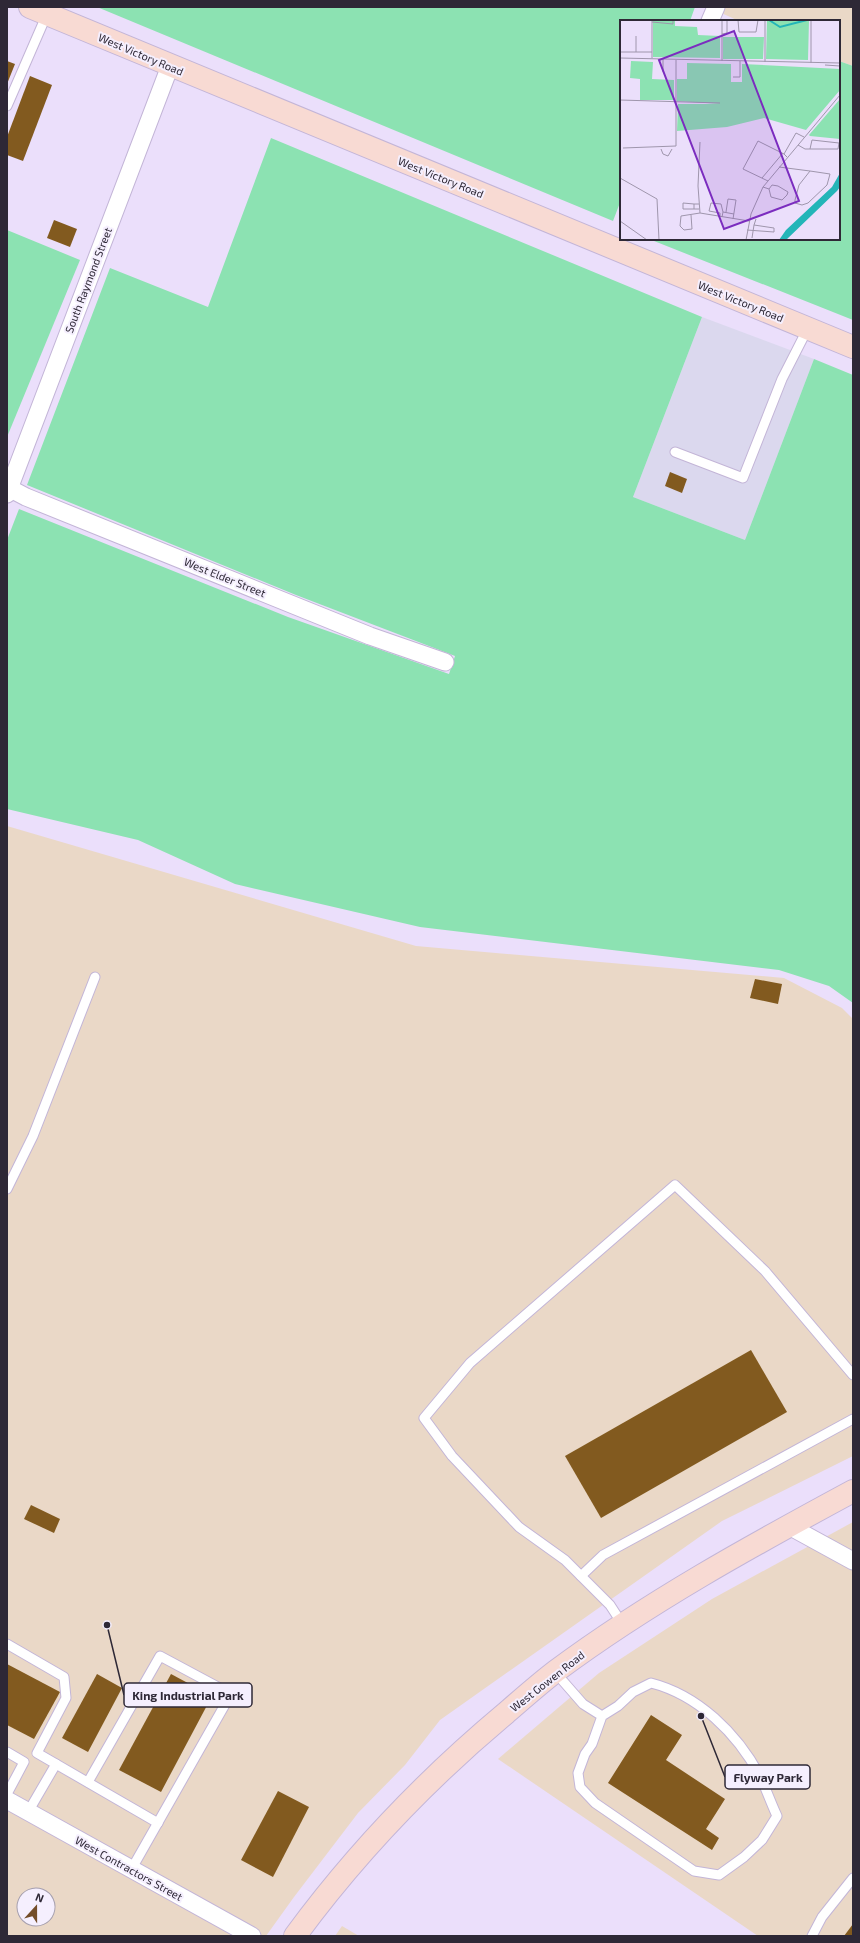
<svg xmlns="http://www.w3.org/2000/svg" width="860" height="1943" viewBox="0 0 860 1943" font-family="'Exo 2',sans-serif">
  <style>
    .commercial { fill: #dbd8ee }
    .industrial { fill: #ead8c7; fill-rule: evenodd }
    .green { fill: #8ce2b2 }
    .building { fill: #825a1f }
    .lines { fill: none; stroke-linecap: round; stroke-linejoin: round }
    .lane-casing { stroke: #c3b5d7; stroke-width: 11 }
    .street-casing { stroke: #c3b5d7; stroke-width: 19 }
    .secondary-casing { stroke: #c3b5d7; stroke-width: 24 }
    .lane { stroke: #fff; stroke-width: 9 }
    .street { stroke: #fff; stroke-width: 17 }
    .secondary { stroke: #f8dad3; stroke-width: 22 }
    .labels { text-anchor: middle; dominant-baseline: central; stroke-width: 4; stroke-linejoin: round; paint-order: stroke }
    .street-label { font-size: 11px; fill: #2e2836; stroke: #f5effe }
    .inset-river { fill: none; stroke: #23b5b8; stroke-width: 2 }
    .inset-road { fill: none; stroke: #9f96ac; stroke-width: 1 }
    .view { fill: #7b2cbf; fill-opacity: 0.15; stroke: #7b2cbf; stroke-width: 2 }
    .inset-edge { fill: none; stroke: #2e2836; stroke-width: 2 }
    .leader { fill: none; stroke: #2e2836; stroke-width: 1.5 }
    .callout-dot { fill: #2e2836; stroke: #f5effe; stroke-width: 1.5 }
    .callout { fill: #f5effe; stroke: #2e2836; stroke-width: 1.5 }
    .callout-label { font-size: 12px; text-anchor: middle; font-weight: bold; fill: #2e2836 }
  </style>
  <rect width="100%" height="100%" fill="#ebdffb"/>
  <path class="commercial" d="M702 317 814 359 745 540 633 497Z"/>
  <g class="industrial">
    <path d="M708 7H853V66L839 61V21H739Z"/>
    <path d="M7 826 416 946 784 978 842 1008 853 1019V1456L722 1521 440 1720 405 1765 358 1813 294 1897 266 1936H7ZM24 1895H48V1919H24Z"/>
    <path d="M853 1522V1936H758L498 1759 599 1673 712 1599Z"/>
    <path d="M342 1926 359 1936H335Z"/>
  </g>
  <g class="green">
    <path d="M97 7H695L690 21H621V200L613 221Z"/>
    <path d="M839 61 853 66V320L649 239H839Z"/>
    <path d="M271 138 702 317 633 497 745 540 814 359 853 375V1003L829 986 779 970 420 927 235 884 138 840 7 809V540L19 509 288 617 449 674 455 656 296 595 27 485 110 268 208 307Z"/>
    <path d="M7 230 80 260 7 437Z"/>
  </g>
  <g class="building">
    <path d="M7 61 15 64 7 84Z"/>
    <path d="M30 76 52 85 23 161 7 155V137Z"/>
    <path d="M54 220 77 229 70 247 47 238Z"/>
    <path d="M670 472 687 479 682 493 665 486Z"/>
    <path d="M755 979 782 984 778 1004 750 998Z"/>
    <path d="M751 1350 787 1412 601 1518 565 1456Z"/>
    <path d="M31 1505 60 1519 54 1533 24 1519Z"/>
    <path d="M7 1664 60 1692 34 1739 7 1725Z"/>
    <path d="M97 1674 122 1688 88 1752 62 1738Z"/>
    <path d="M171 1674 212 1696 161 1792 119 1770Z"/>
    <path d="M651 1715 682 1735 666 1760 725 1799 706 1829 719 1838 712 1850 608 1783Z"/>
    <path d="M278 1791 309 1807 273 1877 241 1860Z"/>
    <path d="M853 1924V1936H844Z"/>
  </g>
  <g class="lines">
    <defs>
      <g id="lane">
        <path d="M7 106 47 14"/>
        <path d="M675 452 743 478 782 379 808 328"/>
        <path d="M7 1189 33 1136 95 977"/>
        <path d="M581 1576 603 1555 853 1419"/>
        <path d="M623 1625 610 1605 565 1560 519 1527 452 1456 424 1418 470 1363 675 1185 765 1271 853 1375"/>
        <path d="M7 1644 64 1677 66 1698 37 1753 56 1764"/>
        <path d="M555 1672 583 1704 602 1716 618 1706 633 1692 651 1683C698 1695 737 1733 760 1776 766 1789 771 1803 777 1816L762 1840 744 1857 719 1875 694 1871 595 1803 580 1787 578 1773 585 1754 592 1744 602 1716"/>
        <path d="M7 1752 24 1762 7 1794"/>
        <path d="M88 1782 160 1656 231 1694 131 1870"/>
        <path d="M28 1812 56 1764 158 1823"/>
        <path d="M812 1936 822 1917 853 1878"/>
      </g>
      <g id="street">
        <path d="M710 21 716 7"/>
        <path d="M7 487 26 497 370 636 445 662"/>
        <path d="M7 494 170 66"/>
        <path d="M789 1526 853 1561"/>
        <path d="M7 1800 252 1936"/>
      </g>
      <g id="secondary">
        <path d="M30 7 853 347"/>
        <path d="M295 1936C356 1853 427 1779 506 1713 522 1699 539 1684 556 1671 649 1602 751 1546 853 1491"/>
      </g>
    </defs>
    <use href="#lane" class="lane-casing"/>
    <use href="#street" class="street-casing"/>
    <use href="#secondary" class="secondary-casing"/>
    <use href="#lane" class="lane"/>
    <use href="#street" class="street"/>
    <use href="#secondary" class="secondary"/>
  </g>
  <g class="labels">
    <g class="street-label">
      <text transform="translate(141 54) rotate(23)">West Victory Road</text>
      <text transform="translate(441 177) rotate(22)">West Victory Road</text>
      <text transform="translate(88 280) rotate(-69)">South Raymond Street</text>
      <text transform="translate(741 301) rotate(22)">West Victory Road</text>
      <text transform="translate(225 577) rotate(22)">West Elder Street</text>
      <text transform="translate(547 1681) rotate(-38)">West Gowen Road</text>
      <text transform="translate(129 1868) rotate(29)">West Contractors Street</text>
    </g>
  </g>
  <g transform="translate(620 20)">
    <rect width="220" height="220" fill="#ebdffb"/>
    <path d="M33 0H55V6L77 7 78 15 100 16V38L33 37ZM147 0H189L188 40 146 39ZM103 17H144L143 39H103ZM11 41 33 42 32 59 54 60V80H20V59L10 58ZM67 43 111 44V62H122V44L220 49V70L186 110 144 98 107 107 57 111 58 84H100L57 81V59H67ZM220 79V119L190 116 189 115Z" fill="#8ce2b2"/>
    <path d="M220 153V167L217 171 166 220H159L166 210 212 167Z" fill="#23b5b8"/>
    <path class="inset-river" d="M149 0 160 7 187 0"/>
    <path class="inset-road" d="M32 0V38M118 0 119 12H136L138 0M32 2 53 4V0M102 14 107 13V0M0 32H32M16 32V16M0 38 220 43M102 41V0M145 42V0M191 43V0M205 45 220 46M43 52V39M113 57H120V41M0 80 100 83M80 122 78 166 80 193 129 201M178 125 185 129H218L219 123 192 120 190 129M3 128 56 126V40M41 129 43 134 48 136 52 129M167 137 164 134 176 113 184 117M159 147 190 151 210 154 207 165 188 183 182 185 175 183V180L179 165 190 151M0 158 37 179 39 220M142 158 163 133M148 161 123 149 138 121 164 134M143 167 149 169 152 165 158 166 168 172 167 175 162 180 151 177 149 169M79 184H74V189H79M74 189H63V183L74 184M106 192 108 179 116 180 113 199M71 195 72 209 64 210 60 206 61 196 80 193M100 197V193L89 191 91 183 101 184 103 192M102 197 103 192 114 194M0 201 27 220M127 210 154 212V208L134 205 136 199M132 218 134 205M126 220 131 194 143 167 220 75"/>
    <path class="view" d="M114 11 179 181 104 209 39 40Z"/>
    <rect width="220" height="220" class="inset-edge"/>
  </g>
  <path class="leader" d="M107 1625L124 1695M701 1716L725 1777"/>
  <g class="callout-dot">
    <circle cx="107" cy="1625" r="4"/>
    <circle cx="701" cy="1716" r="4"/>
  </g>
  <g class="callout">
    <rect x="124" y="1683" width="128" height="24" rx="4"/>
    <rect x="725" y="1765" width="85" height="24" rx="4"/>
  </g>
  <g class="callout-label">
    <text x="188" y="1700">King Industrial Park</text>
    <text x="768" y="1782">Flyway Park</text>
  </g>
  <rect width="860" height="1943" fill="none" stroke="#2e2836" stroke-width="16"/>
  <g transform="translate(36 1907) rotate(21)"><circle r="19" fill="#f5effe" stroke="#a59fae"/>
  <path d="M0-3L7 15L0 10L-7 15Z" fill="#734d29"/>
  <text y="-6" font-size="11" font-weight="bold" text-anchor="middle" fill="#2e2836">N</text>
  </g>
</svg>
